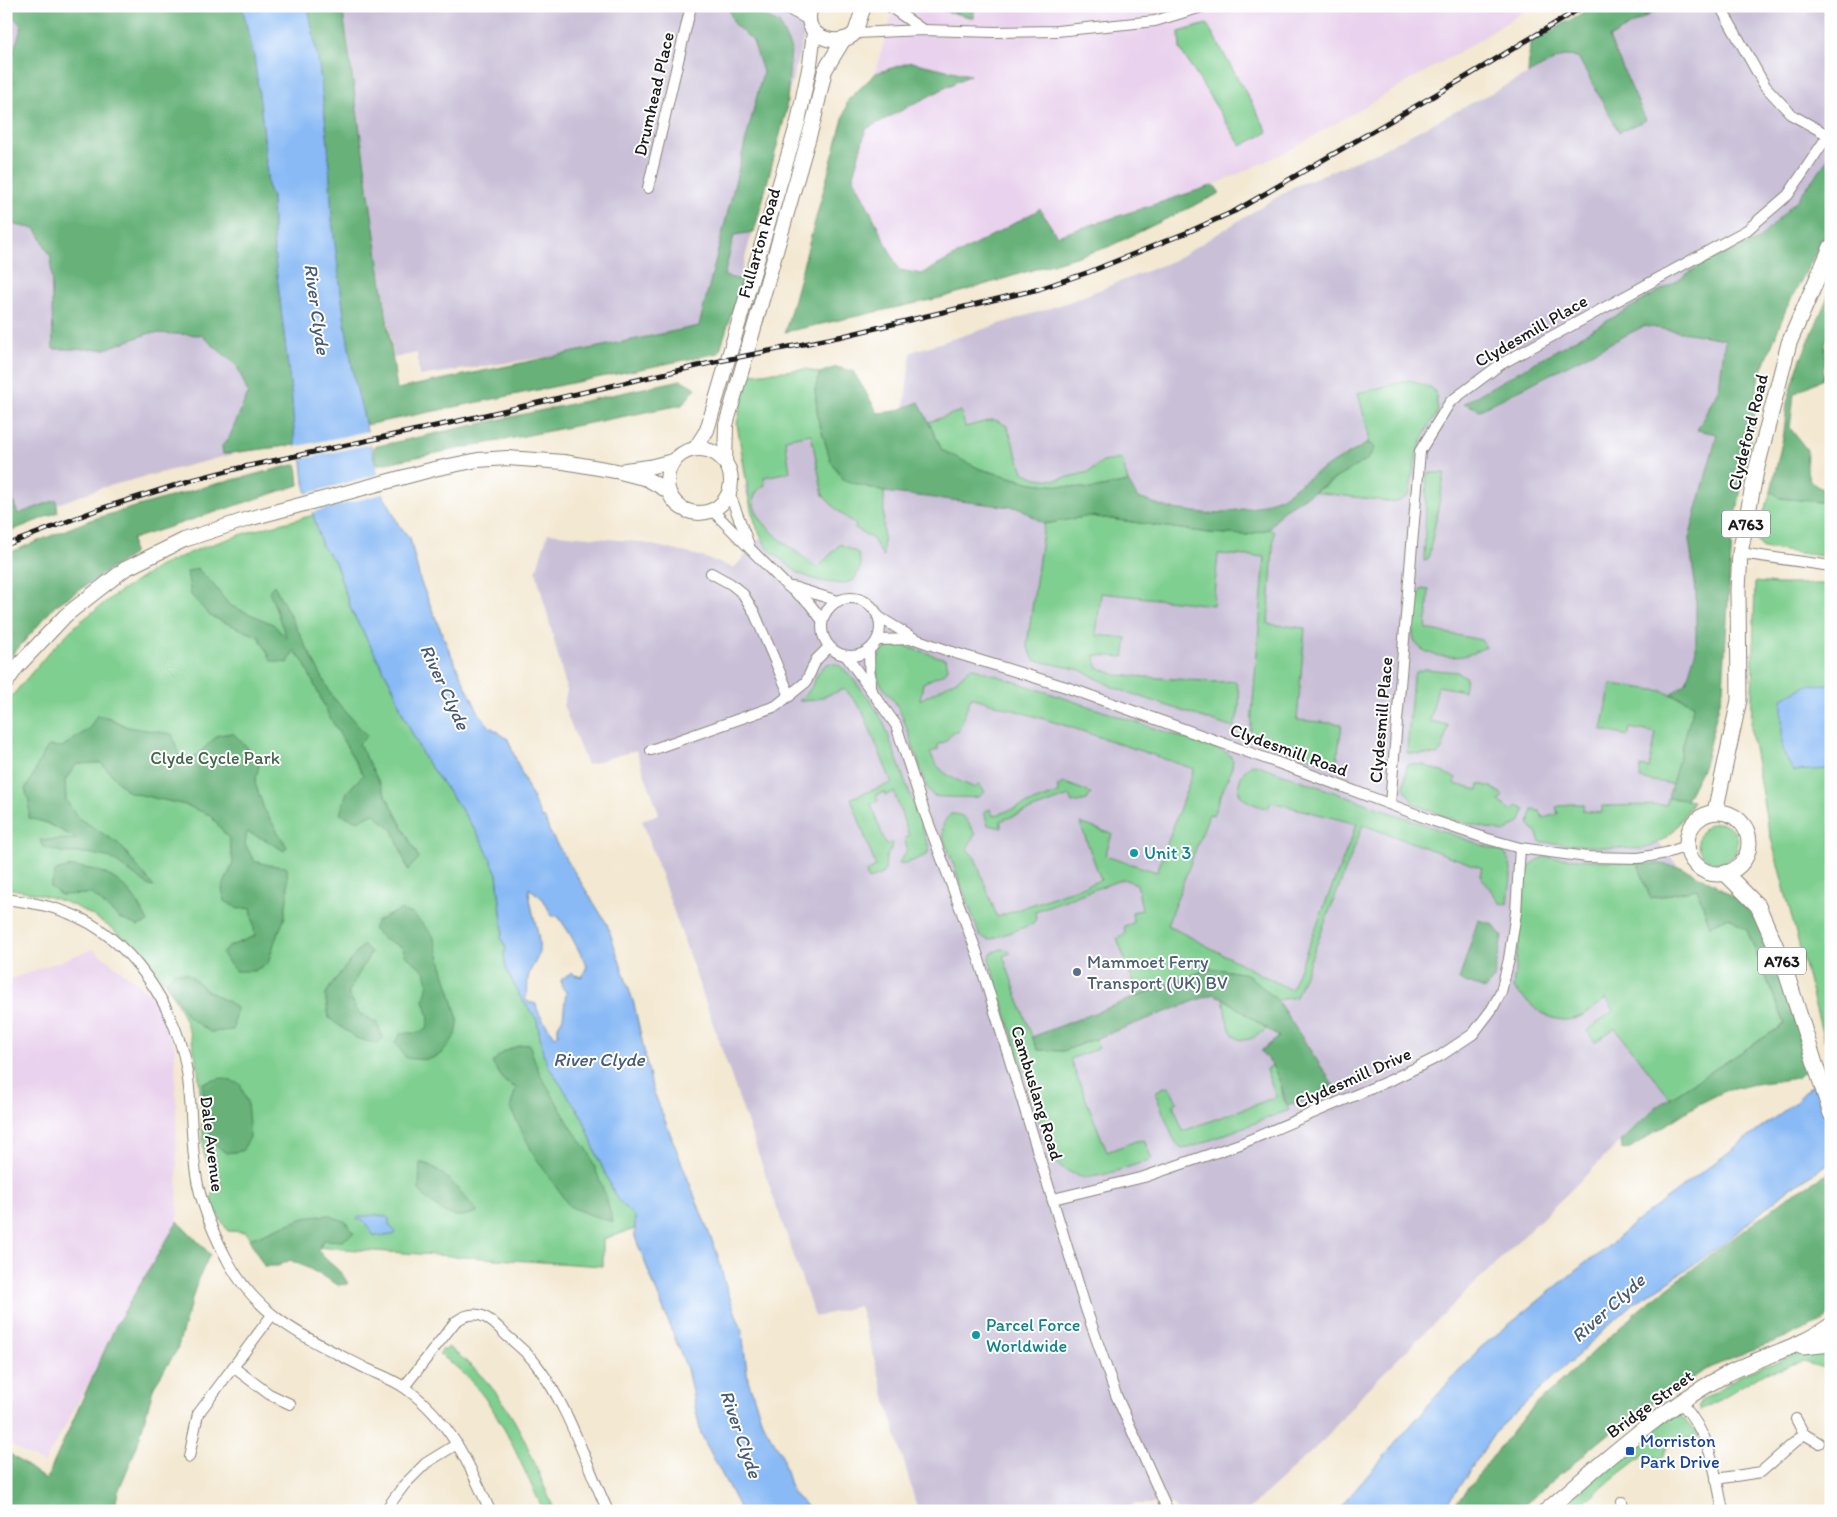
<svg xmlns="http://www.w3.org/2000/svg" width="1837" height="1517" viewBox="0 0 1837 1517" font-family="Itim,sans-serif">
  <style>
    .built { fill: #e9d2ed }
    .industrial { fill: #c9bfd7 }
    .green { fill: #7fcf90; stroke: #4e7656 }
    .forest { fill: #67b27a; stroke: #42674b }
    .water { fill: #89baf5; stroke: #526b88; fill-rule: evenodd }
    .pier { fill: #f3e8d1 }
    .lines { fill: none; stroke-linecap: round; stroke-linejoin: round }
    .street-casing { stroke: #888276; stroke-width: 12 }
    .secondary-casing { stroke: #888276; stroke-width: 16 }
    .primary-casing { stroke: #888276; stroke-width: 17 }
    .street { stroke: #fff; stroke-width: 10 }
    .secondary { stroke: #fff; stroke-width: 14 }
    .primary { stroke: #fff; stroke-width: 15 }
    .rail-casing { stroke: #1c1c1c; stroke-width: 5 }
    .rail { stroke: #fff; stroke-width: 3; stroke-dasharray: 9; stroke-linecap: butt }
    .culture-dot { fill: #0f9aa8; stroke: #fff; stroke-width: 2 }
    .service-dot { fill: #5c6f8a; stroke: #fff; stroke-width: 2 }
    .transit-dot { fill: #1a4fb4; stroke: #fff; stroke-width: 2 }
    .labels { text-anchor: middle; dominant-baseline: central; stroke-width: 4; stroke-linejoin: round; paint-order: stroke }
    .shield { fill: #fff; stroke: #606060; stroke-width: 1 }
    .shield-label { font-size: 16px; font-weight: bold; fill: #1c1c1c }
    .street-label { font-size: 18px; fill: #1c1c1c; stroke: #fff }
    .park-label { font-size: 18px; fill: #44644a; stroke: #fff }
    .culture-label { font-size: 18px; fill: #0d838f; stroke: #fff; text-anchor: start }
    .service-label { font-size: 18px; fill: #4e5e75; stroke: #fff; text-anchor: start }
    .transit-label { font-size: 18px; fill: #164399; stroke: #fff; text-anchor: start }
    .water-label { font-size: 19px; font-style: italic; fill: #485b73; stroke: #fff }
  </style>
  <rect width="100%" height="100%" fill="#fff"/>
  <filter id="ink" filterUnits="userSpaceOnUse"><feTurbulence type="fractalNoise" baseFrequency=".02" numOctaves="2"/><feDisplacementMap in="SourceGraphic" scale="10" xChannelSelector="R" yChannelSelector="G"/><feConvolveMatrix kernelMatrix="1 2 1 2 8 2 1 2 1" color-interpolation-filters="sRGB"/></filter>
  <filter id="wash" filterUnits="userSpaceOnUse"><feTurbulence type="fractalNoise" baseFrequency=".0096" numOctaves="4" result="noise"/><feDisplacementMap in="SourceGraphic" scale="20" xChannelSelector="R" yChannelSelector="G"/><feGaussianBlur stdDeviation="1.12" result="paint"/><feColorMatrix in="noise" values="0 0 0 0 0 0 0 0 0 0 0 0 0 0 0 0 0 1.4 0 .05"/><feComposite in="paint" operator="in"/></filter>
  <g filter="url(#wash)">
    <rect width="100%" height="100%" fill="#f3e8d1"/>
    <g class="built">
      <path d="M895 6H1533L1468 47 1286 152 1114 231 915 295 844 173Z"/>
      <path d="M93 949 155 997 175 1048 178 1221 44 1464 6 1442V981Z"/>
    </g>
    <g class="industrial">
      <path d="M6 6H233L289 440 101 488 6 523Z"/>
      <path d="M340 6H812L726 330 419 376 417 353 394 358Z"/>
      <path d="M1664 6H1831V155L1797 200 1758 240 1703 263 1481 410 1644 326 1725 339 1719 388 1697 430 1717 434 1689 539 1696 591V650L1686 683 1695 704 1658 842 1695 887 1746 929 1785 1025 1656 1107 1365 1391 1324 1440 1247 1511H1177L1172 1504H1132L1135 1511H918L859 1306 815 1317 642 820 659 814 636 750 587 765 563 705 567 691 536 571 548 533 639 542 700 556 734 568 761 537 744 487 760 465 779 430 904 409 911 352 1066 303 1175 260 1295 186 1377 152 1563 56 1578 57 1619 132 1645 120 1609 38Z"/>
    </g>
    <g class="green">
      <path d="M1207 24 1268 132 1241 146 1180 49 1179 32Z"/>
      <path d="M806 369 820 373 815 390 818 419 845 480 884 492 883 557 873 539 855 528 856 525 837 510 823 495 811 434 785 439 790 472 764 477 765 485C726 508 799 553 818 568L840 544 858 553 861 566 854 580 842 584 819 581 798 573 767 548 757 528 751 510 737 424 742 400 752 374Z"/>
      <path d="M1410 380 1433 389 1436 394 1438 412 1428 427 1417 452 1409 495 1399 501 1393 502 1314 492 1331 482 1374 447 1368 443 1369 435 1358 393Z"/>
      <path d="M961 411 965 427 992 420 998 421 1007 426 1023 472 1036 478 1056 480 1089 472 1103 462 1122 459 1128 482 1092 489 1032 483 980 469 942 451 929 422Z"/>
      <path d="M1427 473H1445L1428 560 1424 561Z"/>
      <path d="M1771 491 1780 498 1831 503V555L1829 557 1763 548 1756 540 1757 533Z"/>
      <path d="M314 515 322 546 335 562 352 612 394 689 401 710 424 758 461 809 482 841 497 874 503 931 501 938 506 948 504 955 506 969 521 998 537 1020 543 1053 550 1069 583 1118 597 1156 617 1199 635 1217V1229L603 1239V1266L252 1243 246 1232 228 1231C220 1218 199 1193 222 1185L212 1166 207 1162 204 1154C201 1118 202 1080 193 1045 179 985 127 930 72 905 51 896 29 892 6 888V703L50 651 75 626 113 596 160 566 201 548 252 531Z"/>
      <path d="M1090 516 1209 533 1247 535 1269 529 1274 532 1268 624 1305 628 1297 720 1342 724 1336 766 1250 737 1265 557 1218 554 1213 605 1101 593 1096 635 1127 638 1124 657 1095 655 1097 667 1116 675 1218 682 1235 681C1242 694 1240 715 1233 728L1115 688 1081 670 1034 660 1027 645 1044 524Z"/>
      <path d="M1755 582 1777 584H1831V1033L1824 1040 1767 823 1751 731Z"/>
      <path d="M1421 589 1429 590 1426 629 1481 640 1486 647C1480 649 1474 653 1467 655 1450 660 1412 656 1413 632 1413 618 1418 603 1421 589Z"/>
      <path d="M894 645 905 646 946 659 948 668 945 673 923 683 920 700 958 679 970 668H974L1228 753 1233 760 1232 767 1213 815 1209 814 1167 925 1291 990 1357 824 1271 802 1268 809C1255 804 1235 801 1239 783 1241 775 1245 769 1252 764L1258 765 1504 853C1516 864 1509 888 1508 903L1505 904 1500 903 1480 875 1482 868 1363 825 1296 997 1277 1000 1247 974 1211 968 1138 995 1117 938 1125 934 1124 926 1133 923 1132 912 1142 910 1137 884 1123 879 1035 911 1036 919 1033 924 989 940 980 936 943 836C942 826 943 821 951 814 967 814 967 822 975 834L967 849 975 858 997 917 1101 880 1080 823 1112 834 1105 856 1157 872 1194 769 1067 726 971 697 958 732H953L945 742 938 744V749L930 753C939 775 955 779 975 788L979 784 985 792C983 793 980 796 978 797 973 798 938 797 933 796L927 787C917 760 910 732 898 707 892 696 880 687 877 675 874 661 880 649 894 645Z"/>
      <path d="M830 663 839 665 848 673 870 700 883 721 929 847 927 855 905 864 899 863 907 850 905 838 909 836 894 792 885 795 884 792 876 795 878 801 871 804 886 845 893 842 892 848 886 857 885 870 882 874 868 880 866 872 876 867 851 798 892 783 862 710 845 689 814 700 799 701C802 698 805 695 808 692 816 682 817 667 830 663Z"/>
      <path d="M1425 669 1457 672 1466 677 1464 691 1438 686 1430 721 1448 725 1443 748 1437 755 1407 753 1413 677 1416 672Z"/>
      <path d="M1611 684 1662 691 1695 704 1673 784 1640 779 1641 766 1649 768 1656 733 1630 728 1628 736 1602 730Z"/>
      <path d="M1411 764 1424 765 1456 778 1455 784 1478 790 1479 784 1491 787 1503 795 1499 801 1511 811 1517 805 1525 809 1521 821 1505 832 1460 822 1414 804 1404 788 1407 765Z"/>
      <path d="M1065 783 1091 793 1087 800 1072 803 1069 796 1000 821 1002 828 988 825 984 812 990 809 993 816 1059 793 1057 786Z"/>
      <path d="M1668 798 1693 801 1673 832 1661 841 1644 849 1613 848 1540 842 1537 834 1529 824 1532 810 1540 811 1543 818 1558 814 1556 807 1569 804H1584L1583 811 1602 813V806L1666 805Z"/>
      <circle cx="1718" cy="843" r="20"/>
      <path d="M1546 857 1638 863 1650 898 1697 889 1710 926 1729 917 1747 930 1785 1024 1670 1098 1615 1028 1595 1042 1587 1031 1614 1010 1606 999C1600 1003 1594 1009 1587 1013 1556 1032 1534 1008 1513 988L1526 876C1530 864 1534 860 1546 857Z"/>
      <path d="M1001 949 1008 950 1011 953 1003 956 1032 1037 1038 1050 1063 1051 1095 1039 1099 1048 1070 1059 1107 1152 1136 1141 1144 1140 1152 1159C1137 1164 1095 1180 1081 1177 1069 1173 1061 1167 1051 1159L989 959 992 953Z"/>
      <path d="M1223 998 1267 1029C1262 1032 1255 1038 1249 1039 1227 1046 1226 1013 1223 998Z"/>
      <path d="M1272 1065 1281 1084 1283 1098 1289 1110 1189 1148H1182L1175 1142 1156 1095 1157 1091 1164 1087 1170 1088 1177 1102 1173 1104 1183 1131 1276 1097 1266 1070Z"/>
      <path d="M448 1347C471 1364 492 1384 507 1409 528 1440 539 1477 555 1511H544C514 1453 497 1392 439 1354L443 1349 445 1351Z"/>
      <path d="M1823 1348H1831V1370L1803 1362 1760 1375 1700 1411 1698 1407 1701 1401 1742 1374 1790 1357Z"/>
      <path d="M1681 1416 1700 1437 1670 1440 1662 1460 1645 1454 1572 1511H1558L1561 1506 1671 1417Z"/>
    </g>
    <g class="forest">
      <path d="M6 6H242L254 56 263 125 268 187 272 197 274 251 292 399 295 445 223 454 222 446 229 438 248 393 237 366 201 335 150 333 105 349H53L51 257 36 229 6 223V73L22 26 6 10Z"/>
      <path d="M308 6H342L397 389 699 326 763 72 753 41 734 24 728 6H742L779 23 791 49 786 112 754 232 734 235 724 276 742 280 719 353 366 425 354 378 345 324 332 220 328 144 319 66Z"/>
      <path d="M924 6H974V18Z"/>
      <path d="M1594 6H1664L1609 38 1646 120 1619 132 1578 57 1563 56 1528 74 1530 43Z"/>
      <path d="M911 62 970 75 866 129 853 176 899 270 922 274 1040 209 1057 236 1214 185 1220 193 1108 247 944 297 785 332 848 100 876 73Z"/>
      <path d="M1831 155V225L1786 309 1758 381 1754 420 1732 537 1723 689 1704 765 1686 800 1668 798 1694 704 1671 694 1686 683 1696 650V591L1689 539 1717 434 1697 430 1719 388 1725 339 1644 326 1480 410 1464 403 1675 282 1703 263 1758 240 1797 200Z"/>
      <path d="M1831 289V334L1826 340 1823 378 1794 394 1790 428 1807 450C1806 473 1805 486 1831 491V503L1780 498 1771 491 1784 433 1787 403 1798 366Z"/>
      <path d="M836 367 853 371 878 413 896 411 919 402 942 450 980 469 1032 483 1092 489 1128 482 1138 498 1172 509 1211 514 1256 507 1282 497 1317 472 1368 443 1375 447 1368 459 1283 510 1269 529 1247 535 1209 533 1090 516 1044 524 1020 508 884 492 844 480 831 462 818 419 815 390 820 373Z"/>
      <path d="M681 380 696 388 682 405 376 465 373 447Z"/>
      <path d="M297 464 299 485 132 539 133 554 55 606 6 662V554L90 520 208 486Z"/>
      <path d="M6 483 18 514 56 500 58 512 6 533Z"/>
      <path d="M197 568 212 583 229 605 273 624 287 639 269 591 274 585 332 696 367 736 359 744 419 858 408 870 393 830 373 813 358 821 340 814 347 792 363 775 328 714 304 663 294 650 288 663 272 661 259 637 210 616 191 595 187 572Z"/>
      <path d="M97 715 110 718 127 727 172 734 179 755 194 758 218 735 233 733 260 761 255 783 264 809 287 847 284 851 266 840 247 832 245 844 254 861 269 865 287 867 288 892 284 920 275 941 268 963 254 971H235L222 954 228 947 255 936 251 908 238 909 225 901 222 889 233 863 229 839 210 815 185 805 128 792 101 763 77 764 65 780 66 800 77 817 119 844 154 887 149 886 111 858 88 853H64L43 847 40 840 77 839 47 823 29 818V801L25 789C35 775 38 759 49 746L62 747 89 729Z"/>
      <path d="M1638 863 1662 864 1683 868 1713 883 1740 901 1761 925 1776 956 1809 1066 1807 1070 1797 1078 1755 1084 1725 1091 1695 1106 1630 1148 1622 1149 1621 1141 1656 1107 1785 1024 1747 930 1729 917 1710 926 1697 889 1650 898Z"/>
      <path d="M70 867C110 867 132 887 148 922L138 926 119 918 92 894 61 895 50 887 56 871Z"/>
      <path d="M400 910 413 914 433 935 458 1019C458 1031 457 1032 451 1042 439 1061 427 1061 406 1058L395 1042 401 1033H416L427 1029 429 1018 424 1000 428 983 425 971 406 956 402 947 385 940 373 929 377 921Z"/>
      <path d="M1478 920 1493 924 1502 937 1494 979 1485 989 1459 980Z"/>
      <path d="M363 945 371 952 348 993 357 1012 377 1023 383 1038 377 1044 356 1038 329 1018 325 995 334 981Z"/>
      <path d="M1211 968 1247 974 1277 1000 1338 1092 1287 1106 1281 1084 1272 1065 1261 1051 1279 1037 1223 998 1213 994 1063 1051 1038 1050 1032 1037Z"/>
      <path d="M174 972 187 973 206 990 227 1001 236 1008 233 1030 210 1032 188 1017 166 981Z"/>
      <path d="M529 1044 539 1072 571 1127 589 1152 606 1197 613 1222 585 1213 569 1206 534 1155 510 1108 516 1088 505 1082 492 1063C502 1051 513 1046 529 1044Z"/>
      <path d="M222 1078 240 1084 247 1102 250 1137 242 1151 226 1153 212 1142 204 1107 203 1083Z"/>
      <path d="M420 1163C440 1163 465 1198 478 1212 473 1213 467 1216 462 1216 445 1217 429 1202 419 1190Z"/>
      <path d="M1831 1172V1314L1823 1322 1709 1368 1664 1395 1605 1437 1517 1511H1450L1526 1414 1641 1308 1789 1196Z"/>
      <path d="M327 1215 345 1221 354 1233 342 1241 324 1240 318 1250C329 1265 341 1268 348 1284L338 1285 310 1269 290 1260 278 1266H264L249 1239 304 1218Z"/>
      <path d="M178 1221 210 1254 197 1282 177 1350 154 1386 137 1446 118 1492 114 1511H6V1451L46 1480 116 1325Z"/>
    </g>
    <g class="water">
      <path d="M242 6H308L319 66 328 144 332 220 345 324 354 378 383 496 390 506 399 526 410 538 420 580 449 650 467 689 479 713 489 726 508 739 518 765 541 817 545 819 550 833 607 924 634 1004 652 1087 718 1256 725 1284 742 1331 748 1380 763 1424 781 1453 792 1493 806 1505 810 1511H741L701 1434 687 1369 635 1237V1217L617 1199 597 1156 583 1118 550 1069 543 1053 537 1020 521 998 506 969 504 955 506 948 501 938 503 931 497 874 482 841 461 809 424 758 401 710 394 689 352 612 335 562 322 546 304 483 302 462 295 445 292 399 274 251 272 197 268 187 263 125 254 56ZM529 888 543 899 552 916H558L570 934 587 966 582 977 575 975 572 972 561 980 562 987 566 992 563 1018 558 1026V1034L555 1037C549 1026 538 1017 536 1004L528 1002 525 998C529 990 527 988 528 979 529 968 538 962 539 951 541 932 529 908 529 888Z"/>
      <path d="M1825 684 1831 686V769L1793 771 1782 749V698L1808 685Z"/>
      <path d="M1831 1066V1160L1828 1164 1790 1188 1722 1245 1665 1284 1634 1303 1607 1327 1496 1431 1443 1511H1337L1431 1402 1480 1348 1589 1260 1597 1256 1633 1224 1793 1104Z"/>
      <path d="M374 1215 385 1216 389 1219V1225L395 1232 393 1235 374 1236 363 1220H358V1217Z"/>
    </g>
    <g class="pier">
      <path d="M369 431 372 444 298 460 294 447Z"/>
      <path d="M379 474 385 493 310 513 305 494Z"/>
    </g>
  </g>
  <g filter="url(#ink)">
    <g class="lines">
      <defs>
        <g id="street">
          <path d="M782 6 809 20"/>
          <path d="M889 6 923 30"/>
          <path d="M1720 6 1765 86 1792 115 1828 135"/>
          <path d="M855 33 923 30 995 32 1057 31 1155 21 1205 6"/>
          <path d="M648 188 691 6"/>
          <path d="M729 492 749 545"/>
          <path d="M712 510 785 584 809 603 822 620"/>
          <path d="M1740 553 1831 566"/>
          <path d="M711 573 731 584 743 594 754 612 790 696"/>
          <path d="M793 587 838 601"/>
          <circle cx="851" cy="627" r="29"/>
          <path d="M879 617 915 639 949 651 1066 687 1309 774 1434 821 1488 839 1520 848 1587 857 1639 858 1666 853 1687 846"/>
          <path d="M878 640 914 639"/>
          <path d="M869 651 870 687"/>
          <path d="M847 657 896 725 924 811 977 953 1086 1309 1116 1395 1168 1511"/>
          <path d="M651 750 776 706 806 682 816 660 829 647"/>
          <path d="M1390 804 1420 451 1450 402 1501 364 1747 230 1788 195 1831 131"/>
          <path d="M6 899C27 902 48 905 68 913 130 936 177 1008 187 1072 193 1109 190 1148 198 1185 204 1212 216 1239 229 1263 260 1320 313 1341 367 1369 380 1375 394 1380 405 1388 449 1419 469 1463 490 1511"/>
          <path d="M1053 1199 1144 1177 1240 1144 1391 1080 1440 1056 1473 1034 1492 1009 1501 992 1509 959 1516 912 1520 848"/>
          <path d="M233 1367 269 1394 290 1404"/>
          <path d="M404 1387 455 1322C477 1306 490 1318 506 1335 516 1344 528 1353 536 1364 569 1407 585 1462 608 1511"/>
          <path d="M1681 1403C1710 1434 1715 1470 1723 1511"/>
          <path d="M1796 1419 1804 1434 1819 1443"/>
          <path d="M189 1457 198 1414 272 1315"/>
          <path d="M1716 1479 1761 1472 1804 1434"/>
          <path d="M1622 1502 1624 1511"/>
          <path d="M385 1511 404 1485 426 1463 457 1444"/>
        </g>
        <g id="secondary">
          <path d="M811 6C810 10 809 14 809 18 809 40 842 47 855 33L864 6"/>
          <circle cx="699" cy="481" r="32"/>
          <path d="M695 449 707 430 798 122 810 64 814 32"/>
          <path d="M725 463 726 425 814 119 825 70 844 39"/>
          <path d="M625 470 649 467 673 461"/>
          <path d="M6 683 16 668 66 615 125 569 184 540 248 519 434 469 478 460 507 458 564 462 616 471 647 479 668 491"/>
        </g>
        <g id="primary">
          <path d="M1715 812 1739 700 1738 590 1740 553 1756 471 1789 343 1831 247"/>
          <circle cx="1718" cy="843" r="31"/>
          <path d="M1725 873 1758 906 1783 963 1831 1114"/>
          <path d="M1803 1347 1831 1344"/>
          <path d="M1546 1511C1603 1462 1658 1411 1725 1375 1760 1356 1798 1349 1831 1325"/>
        </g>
      </defs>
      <use href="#street" class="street-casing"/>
      <use href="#secondary" class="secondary-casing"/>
      <use href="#primary" class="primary-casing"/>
      <use href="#street" class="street"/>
      <use href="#secondary" class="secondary"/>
      <use href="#primary" class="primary"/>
      <defs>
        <path id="rail" d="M6 545 97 510 192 480 239 468 454 422 715 362 843 336 1039 289 1089 272 1188 232 1235 211 1466 77 1584 6"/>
      </defs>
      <use href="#rail" class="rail-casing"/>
      <use href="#rail" class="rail"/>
    </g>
  </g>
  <g class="culture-dot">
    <circle cx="1134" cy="853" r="5"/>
    <circle cx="976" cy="1335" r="5"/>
  </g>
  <circle class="service-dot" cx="1077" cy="972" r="5"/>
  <rect class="transit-dot" x="1625" y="1446" width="10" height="10" rx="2.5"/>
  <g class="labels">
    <g class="shield">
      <rect x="1722" y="510.5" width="48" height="27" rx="4"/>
      <rect x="1758" y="947.5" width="48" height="27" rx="4"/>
    </g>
    <g class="shield-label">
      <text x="1746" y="524">A763</text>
      <text x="1782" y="961">A763</text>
    </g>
    <g class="street-label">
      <text transform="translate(654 94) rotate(-77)">Drumhead Place</text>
      <text transform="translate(759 243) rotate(-74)">Fullarton Road</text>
      <text transform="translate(1531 331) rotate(-30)">Clydesmill Place</text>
      <text transform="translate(1748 432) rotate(-76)">Clydeford Road</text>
      <text transform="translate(1381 720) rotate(-85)">Clydesmill Place</text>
      <text transform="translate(1289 750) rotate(20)">Clydesmill Road</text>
      <text transform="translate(1353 1078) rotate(-24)">Clydesmill Drive</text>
      <text transform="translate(1037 1093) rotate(73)">Cambuslang Road</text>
      <text transform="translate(212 1144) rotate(83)">Dale Avenue</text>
      <text transform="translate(1650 1404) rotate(-36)">Bridge Street</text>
    </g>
    <g class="park-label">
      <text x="215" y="758">Clyde Cycle Park</text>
    </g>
    <g class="culture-label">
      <text x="1144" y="853">Unit 3</text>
      <text x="986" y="1325">Parcel Force<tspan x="986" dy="21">Worldwide</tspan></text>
    </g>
    <g class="service-label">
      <text x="1087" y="962">Mammoet Ferry<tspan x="1087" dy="21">Transport (UK) BV</tspan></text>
    </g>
    <g class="transit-label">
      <text x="1640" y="1441">Morriston<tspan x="1640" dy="21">Park Drive</tspan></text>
    </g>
    <g class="water-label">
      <text transform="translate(317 309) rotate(82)">River Clyde</text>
      <text transform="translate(445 687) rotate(65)">River Clyde</text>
      <text x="599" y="1059">River Clyde</text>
      <text transform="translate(1608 1308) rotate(-42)">River Clyde</text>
      <text transform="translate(741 1434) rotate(71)">River Clyde</text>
    </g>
  </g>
  <rect width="1837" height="1517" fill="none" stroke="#fff" stroke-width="25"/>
</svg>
